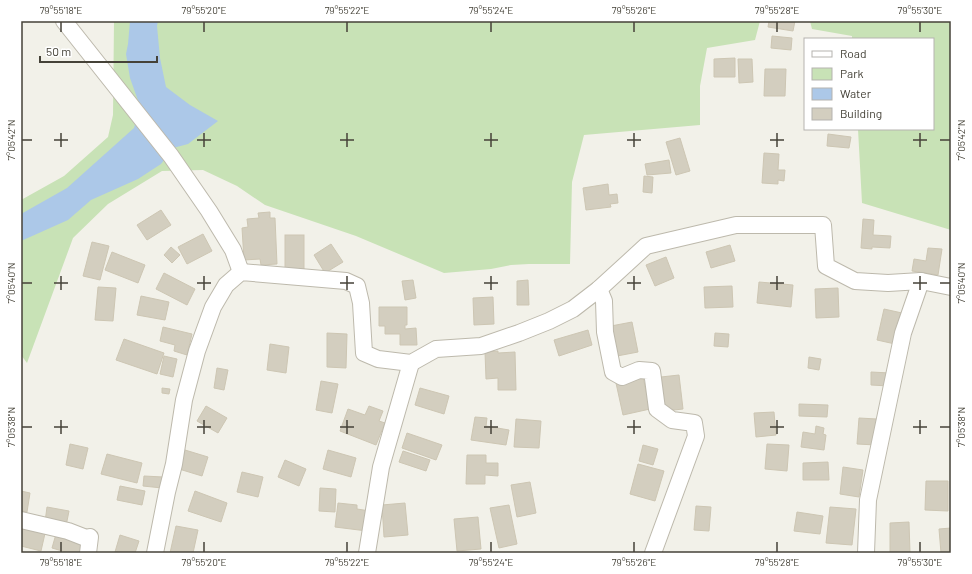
<svg xmlns="http://www.w3.org/2000/svg" width="972" height="574" viewBox="0 0 972 574" font-family="Barlow,sans-serif">
  <style>
    .green { fill: #c8e2b6 }
    .water { fill: #acc8e8 }
    .building { fill: #d3cebf; stroke: #cdc6b3 }
    .lines { fill: none; stroke-linecap: round; stroke-linejoin: round }
    .minor-casing { stroke: #bdb9ac; stroke-width: 18 }
    .minor { stroke: #fff; stroke-width: 16 }
    .ticks { fill: none; stroke: #454238; stroke-width: 1.5 }
    .neatline { fill: none; stroke: #454238; stroke-width: 1.5 }
    .ticks-label { font-size: 10px; text-anchor: middle; fill: #454238 }
  </style>
  <rect width="100%" height="100%" fill="#f2f1e9"/>
  <g class="green">
    <path d="M114 21H760L755 40 707 48 700 86V125L584 135 572 182 570 264H529L511 265 491 269 444 273 356 236 265 205 237 186 203 170 162 171 108 204 73 238 27 363 21 355V200L64 176 108 137 113 115Z"/>
    <path d="M810 21H951V230L862 203 858 129H933V39H852V36L812 29Z"/>
  </g>
  <path class="water" d="M130 21H158L157 26 160 58 166 87 190 105 218 121 188 144 173 148 161 164 138 179 91 200 68 220 21 241V214L67 188 134 128 140 106 130 78 126 54 128 44Z"/>
  <g class="building">
    <path d="M769 21H795L793 31 768 27Z"/>
    <path d="M772 36 792 38 791 50 771 48Z"/>
    <path d="M735 58V77H714V59Z"/>
    <path d="M738 59H752L753 82 739 83Z"/>
    <path d="M765 69H786L785 96H764Z"/>
    <path d="M828 134 851 137 849 148 827 146Z"/>
    <path d="M680 138 690 171 676 175 666 142Z"/>
    <path d="M764 153 779 154 778 170H785L784 181 778 180V184L762 183Z"/>
    <path d="M669 160 671 173 647 175 645 164Z"/>
    <path d="M644 176 653 177 652 193 643 192Z"/>
    <path d="M608 184 609 195 617 194 618 203 610 204 611 207 586 210 583 188Z"/>
    <path d="M161 210 171 225 147 240 137 225Z"/>
    <path d="M270 212V218H275L277 264 261 265 260 259 244 260 242 228 248 227 247 219 259 218 258 213Z"/>
    <path d="M863 219 874 220 873 235 891 236 890 248 872 247V249L861 248Z"/>
    <path d="M203 234 212 251 187 264 178 247Z"/>
    <rect x="285" y="235" width="19" height="35"/>
    <path d="M92 242 109 246 100 280 83 276Z"/>
    <path d="M331 244 343 262 325 273 314 255Z"/>
    <path d="M730 245 735 261 711 268 706 252Z"/>
    <path d="M171 247 180 255 172 263 164 255Z"/>
    <path d="M928 248 942 249 938 275 912 271 914 259 926 261Z"/>
    <path d="M112 252 145 265 138 283 105 270Z"/>
    <path d="M666 257 674 278 655 286 646 265Z"/>
    <path d="M164 273 195 289 187 305 156 289Z"/>
    <path d="M413 280 416 298 405 300 402 281Z"/>
    <path d="M528 280 529 305H517V281Z"/>
    <path d="M759 282 793 285 791 307 757 303Z"/>
    <path d="M732 286 733 307 705 308 704 287Z"/>
    <path d="M98 287 116 288 113 321 95 320Z"/>
    <path d="M838 288 839 317 816 318 815 289Z"/>
    <path d="M141 296 169 302 165 320 137 315Z"/>
    <path d="M493 297 494 324 474 325 473 298Z"/>
    <path d="M379 307H407V325H405V329L416 328 417 345H400V334H385V326H379Z"/>
    <path d="M884 309 902 313 895 344 877 340Z"/>
    <path d="M632 322 638 352 617 356 611 326Z"/>
    <path d="M163 327 192 334 187 355 174 351 175 345 160 341Z"/>
    <path d="M588 330 592 345 559 356 554 340Z"/>
    <path d="M327 333 347 334 346 368 327 367Z"/>
    <path d="M715 333 729 334 728 347 714 346Z"/>
    <path d="M124 339 164 353 157 374 116 360Z"/>
    <path d="M270 344 289 347 286 373 267 370Z"/>
    <path d="M498 351V353L515 352 516 390H498V378L486 379 485 352Z"/>
    <path d="M164 356 177 359 173 377 160 374Z"/>
    <path d="M809 357 821 359 819 370 808 368Z"/>
    <path d="M217 368 228 370 224 390 214 388Z"/>
    <path d="M871 372 890 373 889 386 871 385Z"/>
    <path d="M679 375 683 409 665 411 661 377Z"/>
    <path d="M643 377 650 409 623 415 616 383Z"/>
    <path d="M321 381 338 384 332 413 316 410Z"/>
    <path d="M162 388 170 389 169 394 162 393Z"/>
    <path d="M420 388 449 396 444 414 415 405Z"/>
    <path d="M799 404 828 405 827 417 799 416Z"/>
    <path d="M206 406 227 418 218 433 197 421Z"/>
    <path d="M369 406 383 411 379 421 385 423 376 445 340 431 348 409 365 415Z"/>
    <path d="M774 412 776 435 756 437 754 413Z"/>
    <path d="M475 417 487 418 486 426 509 430 506 445 471 440Z"/>
    <path d="M859 418 877 419 876 445 857 444Z"/>
    <path d="M516 419 541 421 539 448 514 447Z"/>
    <path d="M816 426 824 428 823 434 826 435 824 450 801 447 803 432 815 434Z"/>
    <path d="M407 433 442 445 436 460 402 448Z"/>
    <path d="M70 444 88 448 83 469 66 465Z"/>
    <path d="M767 444 789 445 787 471 765 469Z"/>
    <path d="M643 445 658 449 653 465 639 461Z"/>
    <path d="M185 450 208 457 202 476 179 469Z"/>
    <path d="M328 450 356 458 351 477 323 469Z"/>
    <path d="M403 451 430 460 426 471 399 462Z"/>
    <path d="M107 454 142 463 137 483 101 474Z"/>
    <path d="M467 455H486V463H498V476L485 475V484H466Z"/>
    <path d="M285 460 306 469 299 486 278 477Z"/>
    <path d="M828 462 829 480H803V463Z"/>
    <path d="M638 464 664 471 655 501 630 494Z"/>
    <path d="M843 467 863 470 859 497 840 494Z"/>
    <path d="M242 472 263 477 258 497 237 492Z"/>
    <path d="M144 476 163 477 162 488 143 486Z"/>
    <path d="M926 481H948V511L925 510Z"/>
    <path d="M530 482 536 513 517 517 511 485Z"/>
    <path d="M120 486 145 491 142 505 117 500Z"/>
    <path d="M320 488 336 489 335 512 319 511Z"/>
    <path d="M21 491 30 493 27 512 21 511Z"/>
    <path d="M195 491 227 503 221 522 188 511Z"/>
    <path d="M338 503 357 505V509L370 511 367 531 335 527Z"/>
    <path d="M405 503 408 535 384 537 382 505Z"/>
    <path d="M509 505 517 544 499 548 490 508Z"/>
    <path d="M696 506 711 507 709 531 694 530Z"/>
    <path d="M47 507 69 511 66 526 45 522Z"/>
    <path d="M830 507 856 509 852 545 826 543Z"/>
    <path d="M797 512 823 516 820 534 794 531Z"/>
    <path d="M478 517 481 549 457 551 454 519Z"/>
    <path d="M909 522 910 553H890V523Z"/>
    <path d="M21 524 46 529 41 551 21 546Z"/>
    <path d="M176 526 198 530 193 553H170Z"/>
    <path d="M951 528V553H941L939 529Z"/>
    <path d="M56 534 85 542 82 553H69L52 548Z"/>
    <path d="M120 535 139 541 135 553 115 552Z"/>
  </g>
  <g class="lines">
    <defs>
      <g id="minor">
        <path d="M64 21 171 156 209 211 233 250 241 272"/>
        <path d="M599 289 604 301 605 332 613 372 622 377 639 370 652 371 657 409 672 420 694 423 696 436 653 553"/>
        <path d="M21 520 68 531 86 538 90 537 88 553"/>
        <path d="M155 553 167 492 174 464 184 400 197 351 213 307 226 285 241 272 346 281 357 286 361 303 364 353 378 359 411 363 436 349 481 346 519 333 549 321 573 309 599 289 646 246 736 225H823L826 266 855 281 888 283 921 281 951 287"/>
        <path d="M367 553 381 467 411 363"/>
        <path d="M866 553 868 500 886 414 903 333 921 281"/>
      </g>
    </defs>
    <use href="#minor" class="minor-casing"/>
    <use href="#minor" class="minor"/>
  </g>
  <path class="ticks" d="M61 22V32M204 22V32M347 22V32M491 22V32M634 22V32M777 22V32M920 22V32M61 133V147M204 133V147M347 133V147M491 133V147M634 133V147M777 133V147M920 133V147M22 140H32M54 140H68M197 140H211M340 140H354M484 140H498M627 140H641M770 140H784M913 140H927M940 140H950M61 276V290M204 276V290M347 276V290M491 276V290M634 276V290M777 276V290M920 276V290M22 283H32M54 283H68M197 283H211M340 283H354M484 283H498M627 283H641M770 283H784M913 283H927M940 283H950M61 420V434M204 420V434M347 420V434M491 420V434M634 420V434M777 420V434M920 420V434M22 427H32M54 427H68M197 427H211M340 427H354M484 427H498M627 427H641M770 427H784M913 427H927M940 427H950M61 542V552M204 542V552M347 542V552M491 542V552M634 542V552M777 542V552M920 542V552"/>
  <rect width="972" height="574" fill="none" stroke="#ffffff" stroke-width="44"/>
  <rect x="804" y="38" width="130" height="92" fill="#ffffff" stroke="#b5b3af"/>
  <rect x="812" y="51" width="20" height="6" fill="#ffffff" stroke="#b5b3af"/>
  <text x="840" y="58" font-size="12" fill="#454238">Road</text>
  <rect x="812" y="68" width="20" height="12" fill="#c8e2b6" stroke="#b5b3af"/>
  <text x="840" y="78" font-size="12" fill="#454238">Park</text>
  <rect x="812" y="88" width="20" height="12" fill="#acc8e8" stroke="#b5b3af"/>
  <text x="840" y="98" font-size="12" fill="#454238">Water</text>
  <rect x="812" y="108" width="20" height="12" fill="#d3cebf" stroke="#b5b3af"/>
  <text x="840" y="118" font-size="12" fill="#454238">Building</text>
  <path d="M40 56v6h117v-6" fill="none" stroke="#454238" stroke-width="2"/>
  <text x="46" y="56" font-size="12" fill="#454238" stroke="#ffffff" stroke-width="3" paint-order="stroke">50 m</text>
  <rect x="22" y="22" width="928" height="530" class="neatline"/>
  <g class="ticks-label">
    <text x="61" y="14">79°55'18"E</text>
    <text x="204" y="14">79°55'20"E</text>
    <text x="347" y="14">79°55'22"E</text>
    <text x="491" y="14">79°55'24"E</text>
    <text x="634" y="14">79°55'26"E</text>
    <text x="777" y="14">79°55'28"E</text>
    <text x="920" y="14">79°55'30"E</text>
    <text transform="translate(11 140) rotate(-90)" y="4">7°05'42"N</text>
    <text transform="translate(961 140) rotate(-90)" y="4">7°05'42"N</text>
    <text transform="translate(11 283) rotate(-90)" y="4">7°05'40"N</text>
    <text transform="translate(961 283) rotate(-90)" y="4">7°05'40"N</text>
    <text transform="translate(11 427) rotate(-90)" y="4">7°05'38"N</text>
    <text transform="translate(961 427) rotate(-90)" y="4">7°05'38"N</text>
    <text x="61" y="566">79°55'18"E</text>
    <text x="204" y="566">79°55'20"E</text>
    <text x="347" y="566">79°55'22"E</text>
    <text x="491" y="566">79°55'24"E</text>
    <text x="634" y="566">79°55'26"E</text>
    <text x="777" y="566">79°55'28"E</text>
    <text x="920" y="566">79°55'30"E</text>
  </g>
</svg>
